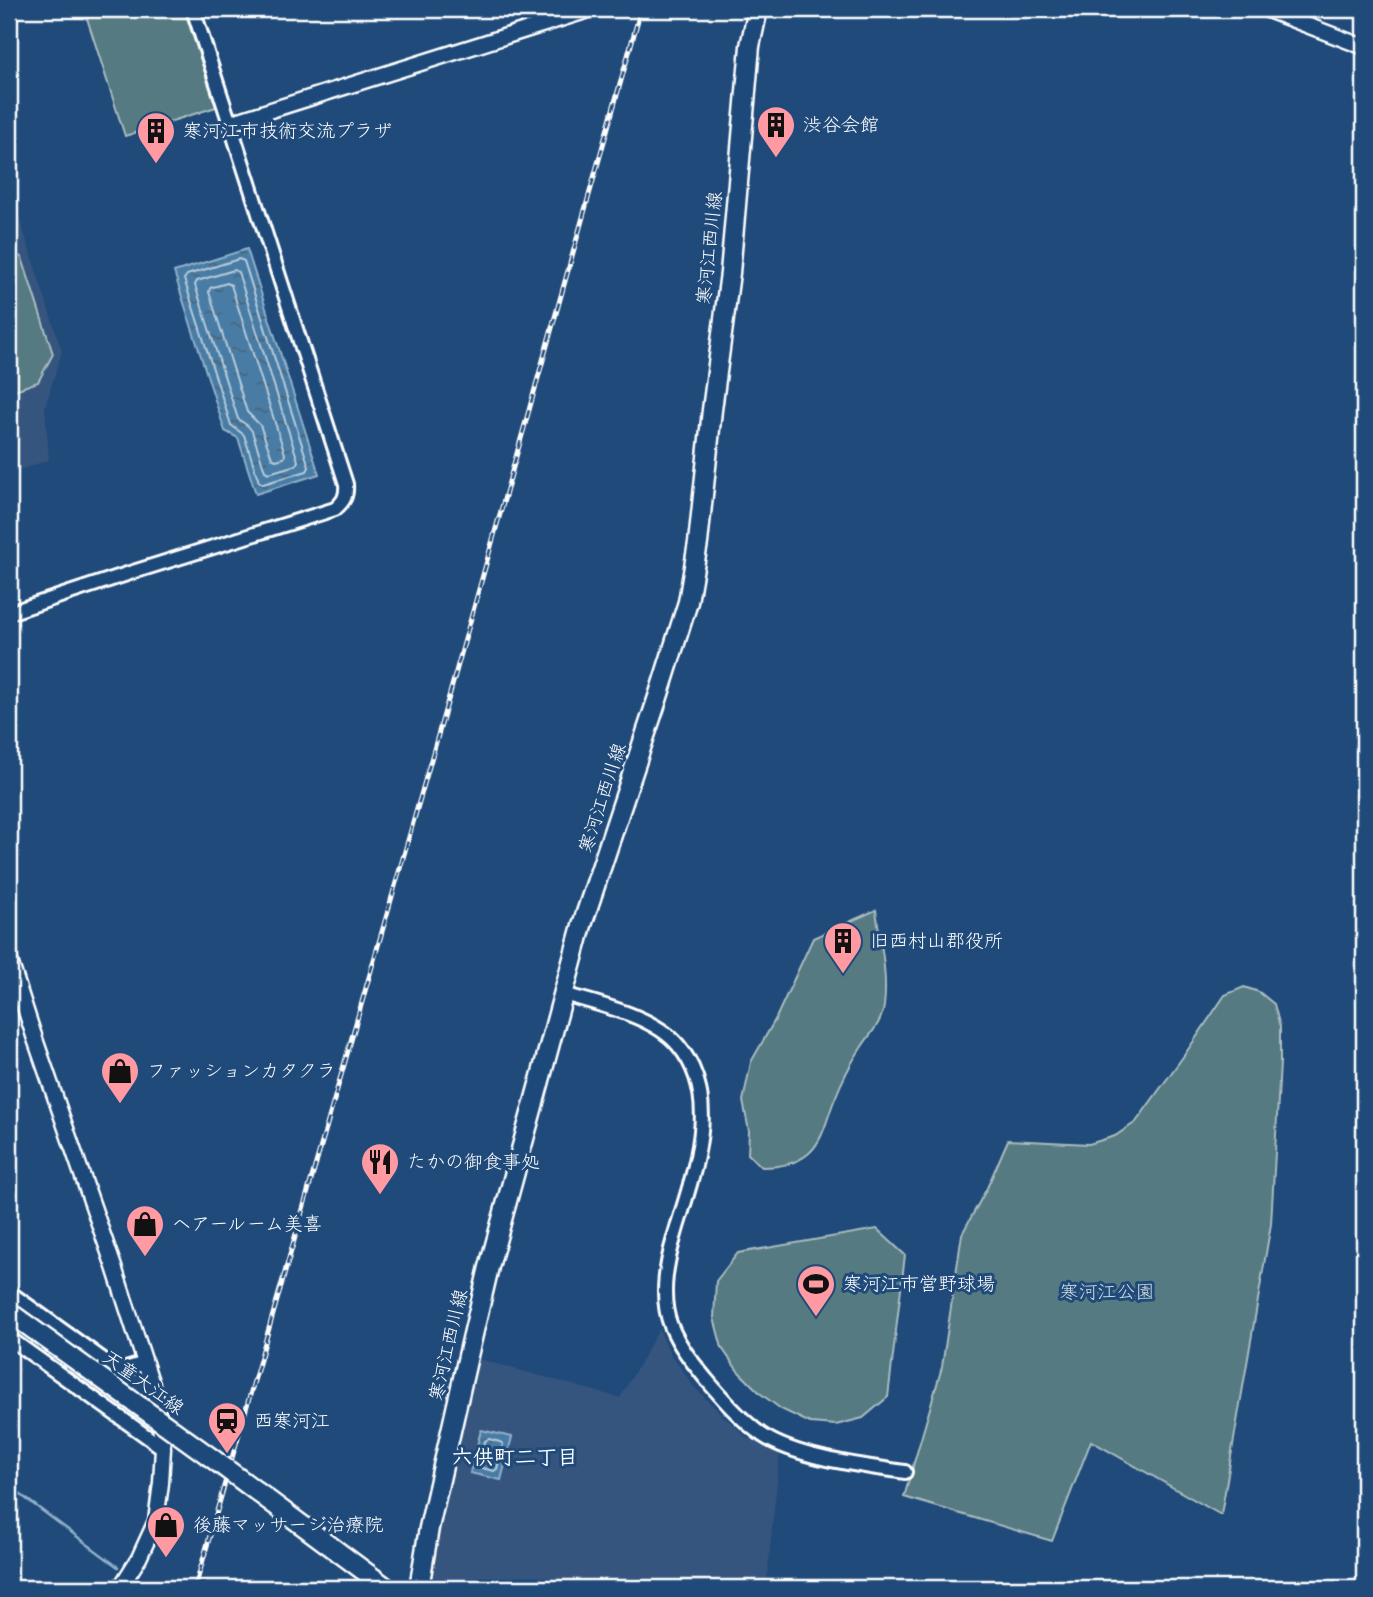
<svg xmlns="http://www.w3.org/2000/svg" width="1373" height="1597" viewBox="0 0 1373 1597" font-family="'Balsamiq Sans','Klee One',sans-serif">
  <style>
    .built { fill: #35557e }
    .green { fill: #547a81; stroke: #aabcc0; stroke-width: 2 }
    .water { fill: url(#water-ripples); stroke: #91b0c9; stroke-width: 2 }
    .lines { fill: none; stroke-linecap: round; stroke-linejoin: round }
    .shore { stroke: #b6cbdb; stroke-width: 2 }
    .stream { stroke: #91b0c9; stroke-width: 2.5 }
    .minor-casing { stroke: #fff; stroke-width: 18 }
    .tertiary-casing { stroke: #fff; stroke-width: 19 }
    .primary-casing { stroke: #fff; stroke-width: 23 }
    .minor { stroke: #1f4a7a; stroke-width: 12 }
    .tertiary { stroke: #1f4a7a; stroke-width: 14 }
    .primary { stroke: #1f4a7a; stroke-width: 18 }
    .rail-casing { stroke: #fff; stroke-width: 5 }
    .rail { stroke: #1f4a7a; stroke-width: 2.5; stroke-dasharray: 8; stroke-linecap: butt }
    .primary-bridge-casing { stroke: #fff; stroke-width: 23; stroke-linecap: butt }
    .primary-bridge { stroke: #1f4a7a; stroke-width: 18 }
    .labels { text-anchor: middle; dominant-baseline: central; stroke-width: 6; stroke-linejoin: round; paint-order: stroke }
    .poi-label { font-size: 19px; fill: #fff; stroke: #1f4a7a; text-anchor: start }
    .street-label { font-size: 19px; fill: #fff; stroke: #1f4a7a }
    .park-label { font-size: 19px; fill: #d4dee0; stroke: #1f4a7a }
    .neighbourhood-label { font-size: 21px; font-weight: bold; fill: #fff; stroke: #1f4a7a }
  </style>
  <defs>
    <pattern id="water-ripples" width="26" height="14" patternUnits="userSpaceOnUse" patternTransform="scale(1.75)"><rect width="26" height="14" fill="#487ca5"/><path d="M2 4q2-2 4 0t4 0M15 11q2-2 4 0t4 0" fill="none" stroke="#4a6478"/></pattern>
  </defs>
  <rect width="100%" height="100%" fill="#1f4a7a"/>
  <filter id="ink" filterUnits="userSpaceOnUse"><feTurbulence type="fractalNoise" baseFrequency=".0143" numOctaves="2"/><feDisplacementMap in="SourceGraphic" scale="14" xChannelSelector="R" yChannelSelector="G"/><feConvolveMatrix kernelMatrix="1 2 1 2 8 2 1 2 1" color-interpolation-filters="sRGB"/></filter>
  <g filter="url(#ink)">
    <g class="built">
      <path d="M9 186 62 351 45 407 49 460 9 473Z"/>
      <path d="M659 1329 671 1355 694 1387 714 1407 747 1438 780 1452 766 1588H419L468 1356 620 1398Z"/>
    </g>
    <g class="green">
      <path d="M84 9H184L216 107 125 136Z"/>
      <path d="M9 249 22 258 53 354 38 382 9 392Z"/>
      <path d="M876 910C880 941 888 974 884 1006 882 1023 869 1035 861 1048 850 1064 841 1083 834 1101 827 1118 823 1142 808 1154 796 1164 777 1167 762 1167L748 1154 749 1131 743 1101 751 1062 776 1018 813 938Z"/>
      <path d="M1244 987 1259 992 1274 1004 1280 1027V1063L1271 1224 1221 1515 1091 1441 1052 1541 904 1497 942 1367 962 1234 987 1188 1008 1140 1089 1144 1115 1136 1136 1122 1185 1054 1225 995Z"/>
      <path d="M877 1229 905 1255 888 1397 863 1418 836 1425 810 1423 781 1409 761 1394 738 1371 722 1348 714 1318 716 1281 738 1253Z"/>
    </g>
    <g class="water">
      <path d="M247 249 319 474 256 494 238 438 225 431 174 272Z"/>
      <path d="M481 1430 512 1437 501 1480 470 1473Z"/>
    </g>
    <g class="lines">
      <g class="shore">
        <path d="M239 259 244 261 309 467 307 471 263 484 259 482 244 435 231 425 184 279 187 275Z"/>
        <path d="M234 270 238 272 298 461 296 465 269 473 265 471 252 431 248 426 238 419 195 285 197 281Z"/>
        <path d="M227 283 231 285 285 454 284 458 276 460 272 458 260 425 247 412 209 292 210 288Z"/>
        <path d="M489 1439 500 1442 503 1444 497 1469 494 1471 482 1468 479 1466 485 1441Z"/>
      </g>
      <g class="stream">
        <path d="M9 1486 118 1567"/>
        <path d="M140 1584 143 1588"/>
      </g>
      <defs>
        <g id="minor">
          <path d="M9 613 133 572 335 509C344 501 347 496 346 484L193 9"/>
          <path d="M564 994C600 1005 654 1016 678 1045 725 1101 691 1177 674 1238 666 1265 660 1299 671 1326 679 1346 693 1363 706 1379 723 1399 740 1419 762 1435 796 1458 864 1466 905 1472"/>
          <path d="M9 1292 119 1371 145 1363"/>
          <path d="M9 1338 163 1448"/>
        </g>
        <g id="tertiary">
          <path d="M1265 9 1364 47"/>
          <path d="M230 123 592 9"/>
          <path d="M9 958 35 1039 114 1267 156 1397 163 1448 161 1483 156 1521 139 1558 120 1588"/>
        </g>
        <path id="primary" d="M419 1588 429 1528 468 1356 489 1267 539 1084 582 925 658 697 688 602 698 543 712 410 730 273 750 46 758 9"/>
      </defs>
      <use href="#minor" class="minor-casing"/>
      <use href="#tertiary" class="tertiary-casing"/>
      <use href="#primary" class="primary-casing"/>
      <use href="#minor" class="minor"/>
      <use href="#tertiary" class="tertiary"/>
      <use href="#primary" class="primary"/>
      <defs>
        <path id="rail" d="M195 1588 452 686 641 9"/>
      </defs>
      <use href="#rail" class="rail-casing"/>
      <use href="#rail" class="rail"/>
      <defs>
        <path id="primary-bridge" d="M9 1312 213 1459 387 1588"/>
      </defs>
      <use href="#primary-bridge" class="primary-bridge-casing"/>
      <use href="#primary-bridge" class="primary-bridge"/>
    </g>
  </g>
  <defs>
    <symbol id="building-pin" viewBox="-11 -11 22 30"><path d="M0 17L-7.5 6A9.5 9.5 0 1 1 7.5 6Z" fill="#ff9aa2" stroke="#1f4a7a"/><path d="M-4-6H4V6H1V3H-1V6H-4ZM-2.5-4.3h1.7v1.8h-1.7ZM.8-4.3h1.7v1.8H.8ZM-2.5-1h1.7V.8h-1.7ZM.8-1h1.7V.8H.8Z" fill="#111"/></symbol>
    <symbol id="shop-pin" viewBox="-11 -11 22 30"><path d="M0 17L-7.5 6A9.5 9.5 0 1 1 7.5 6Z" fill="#ff9aa2" stroke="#1f4a7a"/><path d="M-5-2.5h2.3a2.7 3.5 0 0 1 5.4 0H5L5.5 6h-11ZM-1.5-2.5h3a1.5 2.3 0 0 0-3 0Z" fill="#111"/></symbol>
    <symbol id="restaurant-pin" viewBox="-11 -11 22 30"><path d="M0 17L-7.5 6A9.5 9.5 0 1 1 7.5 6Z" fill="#ff9aa2" stroke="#1f4a7a"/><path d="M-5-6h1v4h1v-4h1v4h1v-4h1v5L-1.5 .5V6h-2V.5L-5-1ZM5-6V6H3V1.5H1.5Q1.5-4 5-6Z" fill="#111"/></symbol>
    <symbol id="stadium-pin" viewBox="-11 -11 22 30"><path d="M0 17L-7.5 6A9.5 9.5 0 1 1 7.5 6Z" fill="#ff9aa2" stroke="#1f4a7a"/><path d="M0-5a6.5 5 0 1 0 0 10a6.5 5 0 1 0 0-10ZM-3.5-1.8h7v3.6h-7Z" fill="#111"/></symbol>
    <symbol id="station-pin" viewBox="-11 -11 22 30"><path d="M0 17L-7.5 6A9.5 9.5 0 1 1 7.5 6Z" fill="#ff9aa2" stroke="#1f4a7a"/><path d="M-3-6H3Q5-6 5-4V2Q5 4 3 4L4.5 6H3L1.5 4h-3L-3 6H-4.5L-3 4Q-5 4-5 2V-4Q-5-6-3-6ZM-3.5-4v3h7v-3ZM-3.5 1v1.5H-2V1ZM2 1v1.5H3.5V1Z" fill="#111"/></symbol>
  </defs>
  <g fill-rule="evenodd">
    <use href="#building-pin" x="754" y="103" width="44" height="60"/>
    <use href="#building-pin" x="134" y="109" width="44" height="60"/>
    <use href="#building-pin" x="821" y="919" width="44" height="60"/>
    <use href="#shop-pin" x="98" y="1049" width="44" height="60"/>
    <use href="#restaurant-pin" x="358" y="1140" width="44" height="60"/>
    <use href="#shop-pin" x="123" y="1202" width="44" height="60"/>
    <use href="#stadium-pin" x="794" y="1262" width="44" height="60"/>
    <use href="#station-pin" x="205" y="1399" width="44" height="60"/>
    <use href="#shop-pin" x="144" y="1503" width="44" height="60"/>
  </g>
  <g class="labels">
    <g class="poi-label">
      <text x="803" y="125">渋谷会館</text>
      <text x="183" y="131">寒河江市技術交流プラザ</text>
      <text x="870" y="941">旧西村山郡役所</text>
      <text x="147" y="1071">ファッションカタクラ</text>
      <text x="407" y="1162">たかの御食事処</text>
      <text x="172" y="1224">ヘアールーム美喜</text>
      <text x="843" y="1284">寒河江市営野球場</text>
      <text x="254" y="1421">西寒河江</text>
      <text x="193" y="1525">後藤マッサージ治療院</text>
    </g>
    <g class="street-label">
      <text transform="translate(710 248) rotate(-84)">寒河江西川線</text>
      <text transform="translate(603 798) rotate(-72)">寒河江西川線</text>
      <text transform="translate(449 1345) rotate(-77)">寒河江西川線</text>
      <text transform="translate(143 1383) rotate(36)">天童大江線</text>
    </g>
    <g class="park-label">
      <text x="1107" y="1292">寒河江公園</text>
    </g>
    <g class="neighbourhood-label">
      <text x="515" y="1457">六供町二丁目</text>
    </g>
  </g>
  <rect width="1373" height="1597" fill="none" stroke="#1f4a7a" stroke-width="35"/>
  <rect x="18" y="18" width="1338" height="1562" fill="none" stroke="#fff" stroke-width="2.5" filter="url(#ink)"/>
</svg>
